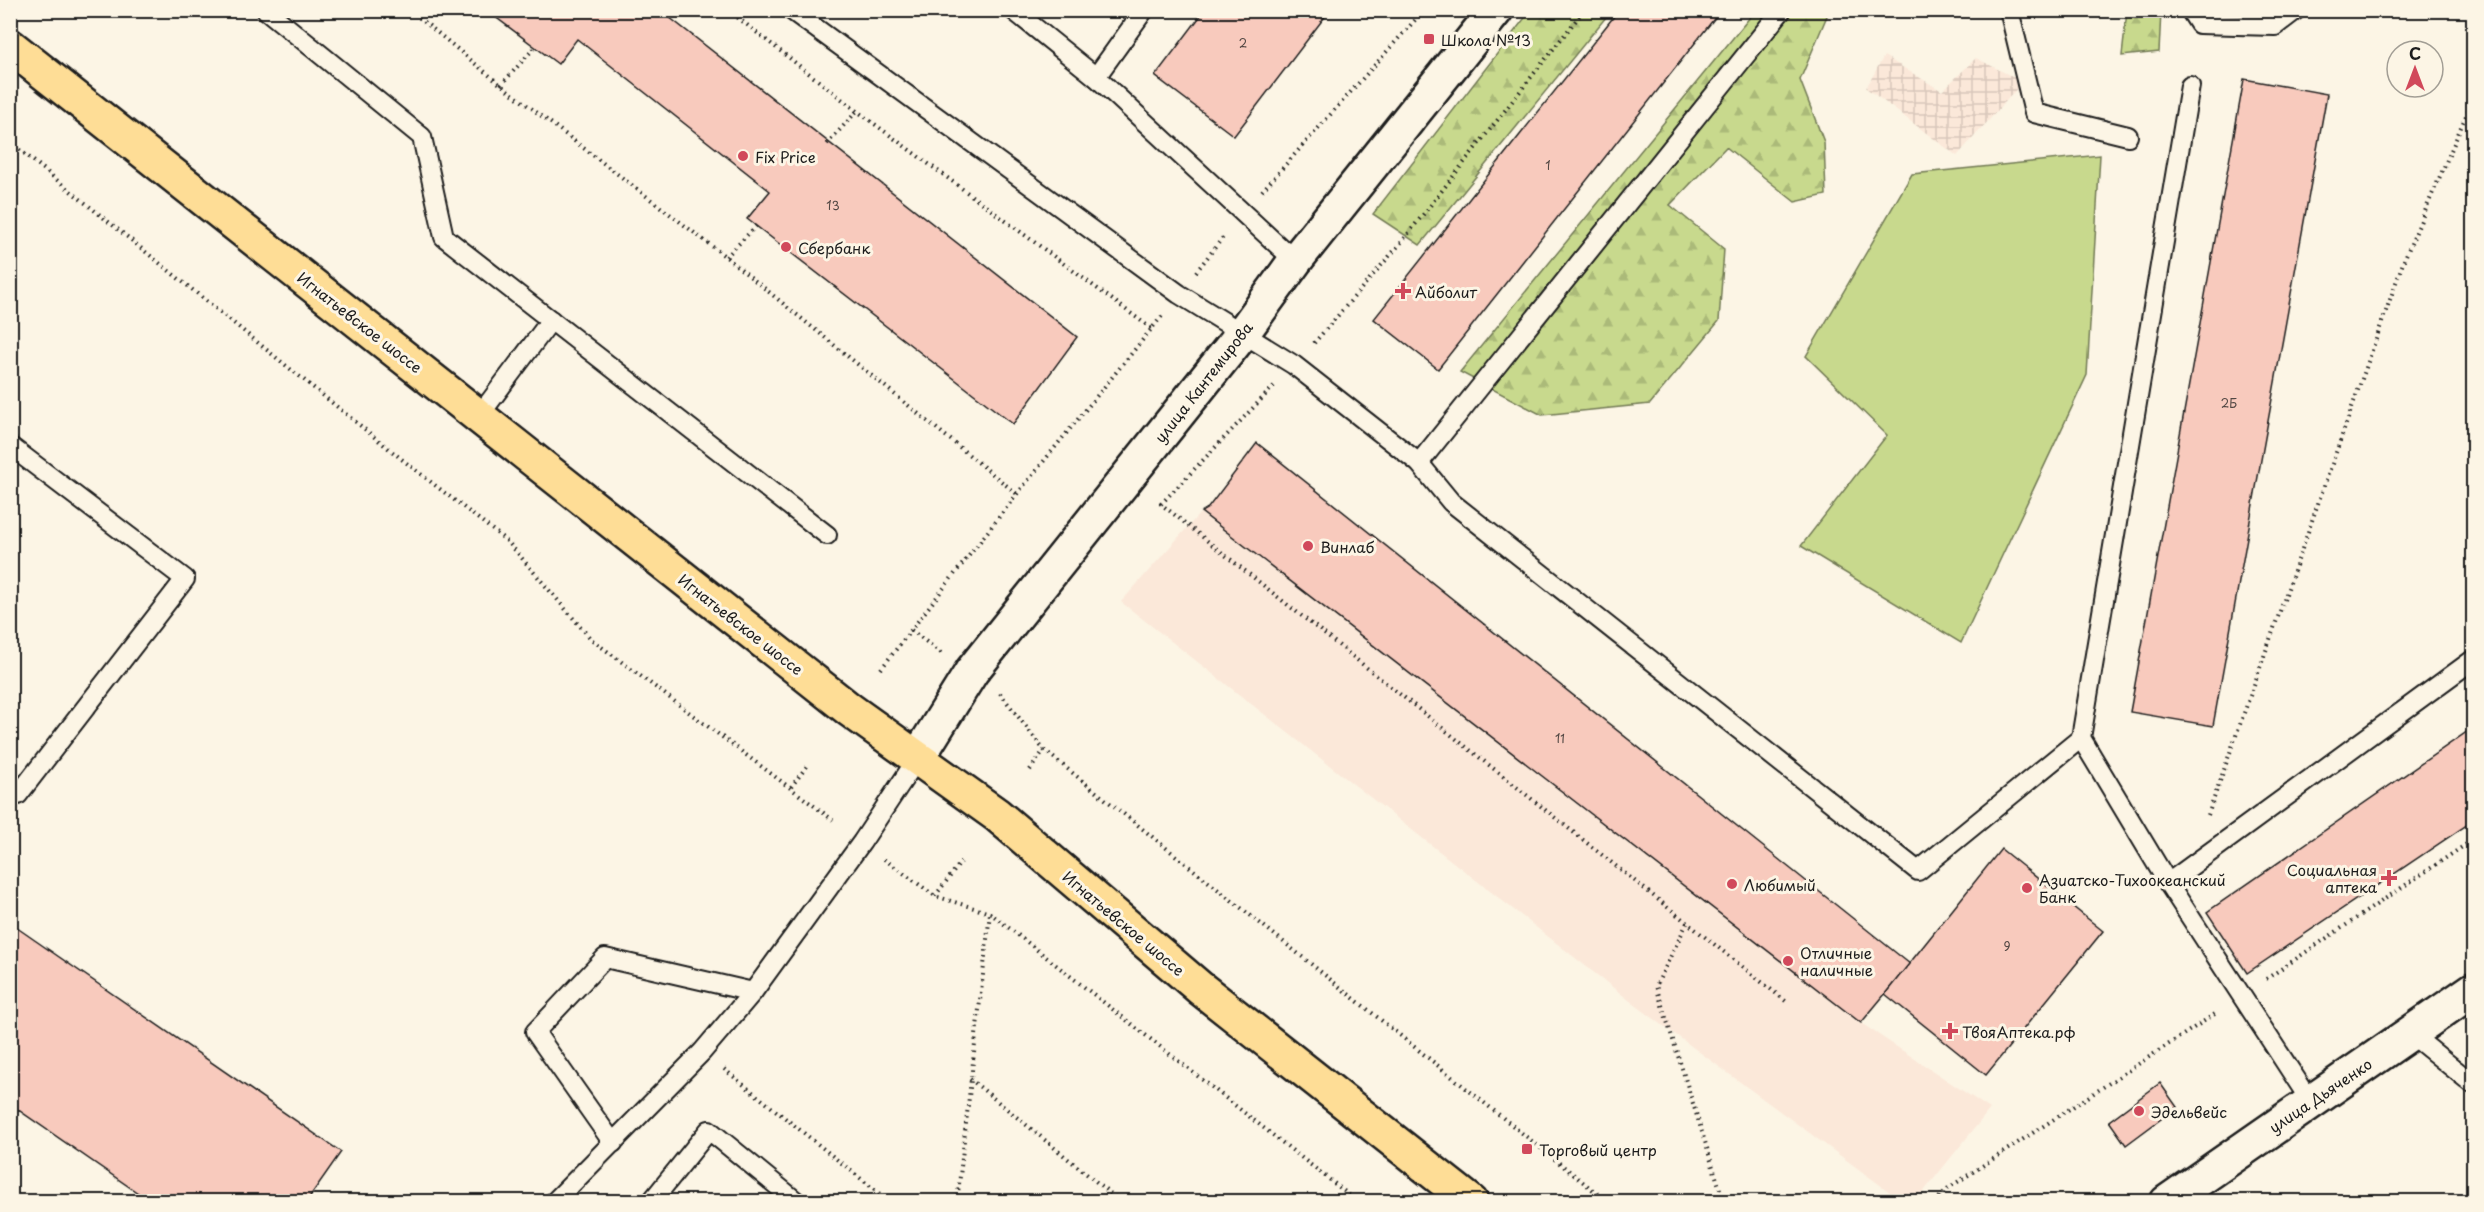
<svg xmlns="http://www.w3.org/2000/svg" width="2484" height="1212" viewBox="0 0 2484 1212" font-family="'Playpen Sans',sans-serif">
  <style>
    .built { fill: #fbe8d9 }
    .industrial { fill: url(#industrial-grid) }
    .forest { fill: url(#forest-firs); stroke: #727a54; stroke-width: 1.5 }
    .green { fill: #c8d98d; stroke: #727a54; stroke-width: 1.5 }
    .building { fill: #f8cabd; stroke: #1c1c1c; stroke-width: 1.5 }
    .lines { fill: none; stroke-linecap: round; stroke-linejoin: round }
    .lane-casing { stroke: #1c1c1c; stroke-width: 22 }
    .street-casing { stroke: #1c1c1c; stroke-width: 38 }
    .primary-casing { stroke: #1c1c1c; stroke-width: 38 }
    .path { stroke: #1c1c1c; stroke-width: 4; stroke-dasharray: 1.5 4.5; stroke-linecap: butt }
    .lane { stroke: #fcf5e5; stroke-width: 18 }
    .street { stroke: #fcf5e5; stroke-width: 33 }
    .primary { stroke: #fedd96; stroke-width: 33 }
    .poi-dot { fill: #d1495b; stroke: #fcf5e5; stroke-width: 2 }
    .labels { text-anchor: middle; dominant-baseline: central; stroke-width: 6; stroke-linejoin: round; paint-order: stroke }
    .number-label { font-size: 12px; fill: #534844 }
    .poi-label { font-size: 15px; fill: #1c1c1c; stroke: #fcf5e5; text-anchor: start }
    .street-label { font-size: 15px; fill: #1c1c1c; stroke: #fcf5e5 }
  </style>
  <defs>
    <pattern id="industrial-grid" width="8" height="8" patternUnits="userSpaceOnUse" patternTransform="scale(1.5)"><rect width="8" height="8" fill="#fbe8d9"/><path d="M0 4h8M4 0v8" fill="none" stroke="#d7c6ba"/></pattern>
    <pattern id="forest-firs" width="22" height="20" patternUnits="userSpaceOnUse" patternTransform="scale(1.5)"><rect width="22" height="20" fill="#c8d98d"/><path d="M5 1l3.5 6h-7zM16 11l3.5 6h-7z" fill="#abba79"/></pattern>
  </defs>
  <rect width="100%" height="100%" fill="#fcf5e5"/>
  <filter id="ink" filterUnits="userSpaceOnUse"><feTurbulence type="fractalNoise" baseFrequency=".0167" numOctaves="2"/><feDisplacementMap in="SourceGraphic" scale="12" xChannelSelector="R" yChannelSelector="G"/><feConvolveMatrix kernelMatrix="1 2 1 2 8 2 1 2 1" color-interpolation-filters="sRGB"/></filter>
  <g filter="url(#ink)">
    <path class="built" d="M1201 512 1861 1023 1990 1109 1916 1201H1902L1634 1004 1121 602Z"/>
    <path class="industrial" d="M1884 56 1942 91 1976 58 2023 82 1957 156 1866 88Z"/>
    <g class="forest">
      <path d="M1531 10 1611 11 1420 245 1373 214Z"/>
      <path d="M1755 11H1829L1800 80 1824 142 1826 195 1795 202 1726 147 1670 205 1724 249 1719 321 1650 404 1542 415 1460 372Z"/>
      <path d="M2127 11H2161L2159 52 2122 56Z"/>
    </g>
    <path class="green" d="M2100 155 2087 375 1961 643 1801 546 1887 435 1806 356 1912 174Z"/>
    <g class="building">
      <path d="M486 10H660L1077 337 1013 424 747 219 770 191 577 39 558 64Z"/>
      <path d="M1205 10H1330L1234 136 1155 76Z"/>
      <path d="M1619 10H1721L1438 369 1374 319Z"/>
      <path d="M2244 79 2327 94 2213 726 2130 712Z"/>
      <path d="M1257 443 1910 964 1861 1023 1201 512 1208 508Z"/>
      <path d="M2474 727V820L2247 973 2207 912Z"/>
      <path d="M2001 849 2103 931 1986 1075 1885 994Z"/>
      <path d="M10 923 341 1152 306 1202H151L10 1104Z"/>
      <path d="M2160 1083 2177 1107 2126 1145 2109 1121Z"/>
    </g>
    <g class="lines">
      <defs>
        <g id="lane">
          <path d="M266 10 422 137 444 237 827 535"/>
          <path d="M791 10 1179 294 1294 365 1419 463 1782 10"/>
          <path d="M1013 10 1096 77 1295 261"/>
          <path d="M2009 10 2034 113 2128 136"/>
          <path d="M2190 10 2199 24 2275 26 2296 10"/>
          <path d="M1096 77 1144 10"/>
          <path d="M2190 86 2081 738 2168 883 2311 1102"/>
          <path d="M479 416 551 320"/>
          <path d="M10 446 185 579 18 795"/>
          <path d="M1419 463 1451 502 1918 871 2081 738"/>
          <path d="M2168 883 2474 659"/>
          <path d="M2411 1034 2474 1085"/>
          <path d="M613 1143 535 1032 605 958 753 992 862 842 917 759"/>
          <path d="M554 1202 702 1052 753 992"/>
          <path d="M651 1202 709 1130 797 1202"/>
        </g>
        <g id="street">
          <path d="M917 759 972 671 1242 334 1295 261 1496 10"/>
          <path d="M2167 1202 2474 989"/>
        </g>
        <path id="primary" d="M10 46 850 710 997 815 1200 988 1471 1202"/>
      </defs>
      <use href="#lane" class="lane-casing"/>
      <use href="#street" class="street-casing"/>
      <use href="#primary" class="primary-casing"/>
      <g class="path">
        <path d="M410 10 501 85 726 257 1017 494"/>
        <path d="M728 10 857 111 1152 329"/>
        <path d="M501 85 535 47"/>
        <path d="M10 142 404 461 508 542 591 639 833 820"/>
        <path d="M827 144 857 111"/>
        <path d="M1262 191 1424 10"/>
        <path d="M726 257 757 225"/>
        <path d="M1196 272 1224 236"/>
        <path d="M1314 343 1400 244 1584 10"/>
        <path d="M1274 386 1161 504 1788 1003"/>
        <path d="M941 653 911 630 1017 494 1162 316"/>
        <path d="M881 669 911 630"/>
        <path d="M1000 693 1044 750 1608 1202"/>
        <path d="M1030 770 1044 750"/>
        <path d="M791 787 807 766"/>
        <path d="M2208 815 2404 260 2474 97"/>
        <path d="M884 859 935 896 990 913 1358 1202"/>
        <path d="M935 896 961 862"/>
        <path d="M1687 923 1656 986 1724 1202"/>
        <path d="M2266 979 2474 839"/>
        <path d="M724 1069 890 1202"/>
        <path d="M970 1079 1121 1202"/>
        <path d="M957 1202 990 913"/>
        <path d="M1935 1202 1947 1189 2218 1012"/>
      </g>
      <use href="#lane" class="lane"/>
      <use href="#street" class="street"/>
      <use href="#primary" class="primary"/>
    </g>
  </g>
  <g class="poi-dot">
    <rect x="1423" y="33" width="12" height="12" rx="3"/>
    <circle cx="743" cy="156" r="6"/>
    <circle cx="786" cy="247" r="6"/>
    <path d="M1400 282h6v6h6v6h-6v6h-6v-6h-6v-6h6z"/>
    <circle cx="1308" cy="546" r="6"/>
    <path d="M2386 869h6v6h6v6h-6v6h-6v-6h-6v-6h6z"/>
    <circle cx="1732" cy="884" r="6"/>
    <circle cx="2027" cy="888" r="6"/>
    <circle cx="1788" cy="961" r="6"/>
    <path d="M1947 1022h6v6h6v6h-6v6h-6v-6h-6v-6h6z"/>
    <circle cx="2139" cy="1111" r="6"/>
    <rect x="1521" y="1143" width="12" height="12" rx="3"/>
  </g>
  <g class="labels">
    <g class="number-label">
      <text x="1243" y="43">2</text>
      <text x="1548" y="165">1</text>
      <text x="833" y="205">13</text>
      <text x="2229" y="403">2Б</text>
      <text x="1560" y="738">11</text>
      <text x="2007" y="946">9</text>
    </g>
    <g class="poi-label">
      <text x="1441" y="39">Школа №13</text>
      <text x="755" y="156">Fix Price</text>
      <text x="798" y="247">Сбербанк</text>
      <text x="1415" y="291">Айболит</text>
      <text x="1320" y="546">Винлаб</text>
      <text x="2377" y="869" text-anchor="end">Социальная<tspan x="2377" dy="17">аптека</tspan></text>
      <text x="2039" y="879">Азиатско-Тихоокеанский<tspan x="2039" dy="17">Банк</tspan></text>
      <text x="1744" y="884">Любимый</text>
      <text x="1800" y="952">Отличные<tspan x="1800" dy="17">наличные</tspan></text>
      <text x="1962" y="1031">ТвояАптека.рф</text>
      <text x="2151" y="1111">Эдельвейс</text>
      <text x="1539" y="1149">Торговый центр</text>
    </g>
    <g class="street-label">
      <text transform="translate(360 322) rotate(38)">Игнатьевское шоссе</text>
      <text transform="translate(1203 382) rotate(-52)">улица Кантемирова</text>
      <text transform="translate(741 624) rotate(38)">Игнатьевское шоссе</text>
      <text transform="translate(1124 923) rotate(40)">Игнатьевское шоссе</text>
      <text transform="translate(2320 1095) rotate(-34)">улица Дьяченко</text>
    </g>
  </g>
  <rect width="2484" height="1212" fill="none" stroke="#fcf5e5" stroke-width="36"/>
  <rect x="18" y="18" width="2448" height="1176" fill="none" stroke="#1c1c1c" stroke-width="2" filter="url(#ink)"/>
  <g transform="translate(2415 69)"><circle r="28" fill="#fcf5e5" stroke="#a29e95" stroke-width="1.5"/>
  <path d="M0-4.5L10 22L0 15L-10 22Z" fill="#d1495b"/>
  <text y="-9" font-size="16" font-weight="bold" text-anchor="middle" fill="#1c1c1c">С</text>
  </g>
</svg>
